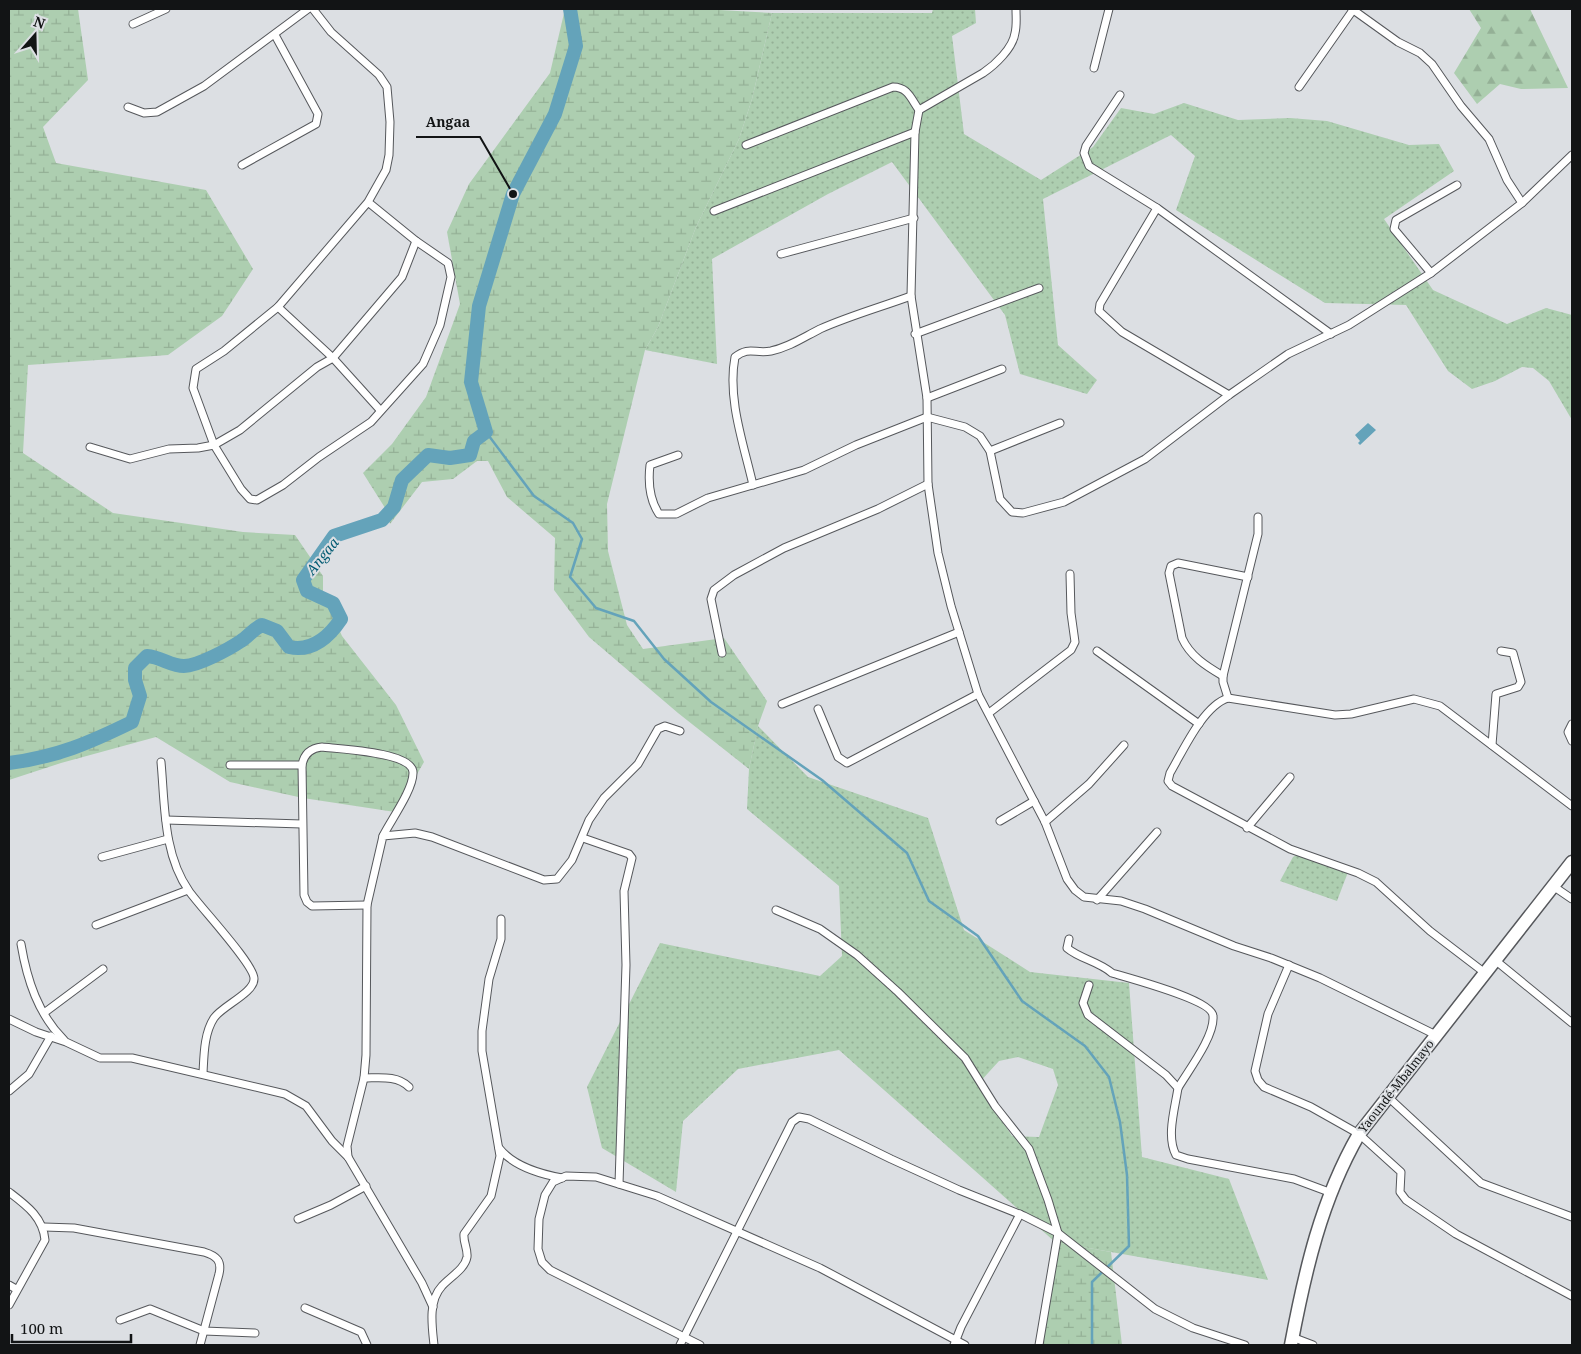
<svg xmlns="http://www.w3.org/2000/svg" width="1581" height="1354" viewBox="0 0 1581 1354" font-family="'Noto Serif',serif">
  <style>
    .grass { fill: url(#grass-dots); fill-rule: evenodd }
    .forest { fill: url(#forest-firs) }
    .wetland { fill: url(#wetland-marsh) }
    .water { fill: #64a3ba }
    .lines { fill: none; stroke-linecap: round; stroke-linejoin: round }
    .stream { stroke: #64a3ba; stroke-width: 2.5 }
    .river { stroke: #64a3ba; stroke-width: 14 }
    .street-casing { stroke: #56585c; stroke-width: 9 }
    .highway-casing { stroke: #56585c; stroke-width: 15 }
    .street { stroke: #fff; stroke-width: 7 }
    .highway { stroke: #fff; stroke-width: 12 }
    .labels { text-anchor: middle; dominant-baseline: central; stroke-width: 4; stroke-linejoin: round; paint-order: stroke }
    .street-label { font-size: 12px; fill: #121415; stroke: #dcdfe3 }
    .water-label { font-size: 14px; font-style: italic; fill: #005a72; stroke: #dcdfe3 }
    .leader { fill: none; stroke: #121415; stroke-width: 2 }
    .callout-dot { fill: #121415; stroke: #dcdfe3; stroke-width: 2 }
    .callout-label { font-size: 14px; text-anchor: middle; font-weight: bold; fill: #121415; stroke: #dcdfe3; stroke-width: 4; stroke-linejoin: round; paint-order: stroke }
  </style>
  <defs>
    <pattern id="grass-dots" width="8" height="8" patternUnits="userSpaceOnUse" patternTransform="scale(1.25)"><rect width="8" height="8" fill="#adceb0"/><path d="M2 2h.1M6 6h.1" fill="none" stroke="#94b096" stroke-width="1.8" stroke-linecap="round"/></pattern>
    <pattern id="forest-firs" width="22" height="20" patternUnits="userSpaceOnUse" patternTransform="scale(1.25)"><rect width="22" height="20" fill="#adceb0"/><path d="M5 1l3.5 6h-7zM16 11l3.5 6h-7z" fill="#94b096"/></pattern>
    <pattern id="wetland-marsh" width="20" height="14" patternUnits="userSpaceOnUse" patternTransform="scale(1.25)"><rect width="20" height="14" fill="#adceb0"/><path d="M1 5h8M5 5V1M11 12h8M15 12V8" fill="none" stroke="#94b096"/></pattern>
  </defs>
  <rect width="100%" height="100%" fill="#dcdfe3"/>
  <g class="grass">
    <path d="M933 9H975L976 23 952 36 964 134 1041 180 1093 147 1121 108 1154 114 1184 103 1238 120 1290 118 1327 121 1409 145 1439 144 1454 171 1384 219 1433 290 1507 324 1546 308 1572 315V420L1549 381 1533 368 1522 367 1495 381 1472 389 1448 371 1406 305 1325 303 1176 210 1195 156 1171 135 1043 199 1058 345 1097 380 1087 394 1020 374 1005 315 892 162 828 194 712 259 717 364 645 350 658 327 696 227 739 139 752 99 772 13H932Z"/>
    <path d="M758 726 808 777 928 818 964 930 1030 972 1129 983 1142 1157 1229 1179 1268 1280 1055 1242 839 1050 738 1069 683 1121 676 1192 602 1148 587 1087 660 943 820 976 842 956 839 886 747 809 749 769ZM1018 1057 1053 1069 1058 1085 1039 1137 1012 1136 978 1084 999 1061Z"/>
    <path d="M1298 854 1348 872 1337 901 1280 881 1293 857Z"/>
  </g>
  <path class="forest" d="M1469 9H1530L1568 88 1521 89 1500 84 1477 104 1454 73 1481 28Z"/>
  <g class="wetland">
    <path d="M9 9H78L88 80 43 127 56 163 206 190 253 269 222 316 168 355 28 365 23 453 113 513 243 532 295 535 323 576V593L342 636 396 705 424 762 395 812 303 798 230 782 156 737 61 763 9 780Z"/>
    <path d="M565 9H702L772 13 752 99 739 139 696 227 658 327 645 350 607 504 608 551 627 625 643 649 724 638 767 701 758 726 749 769 678 713 589 637 554 590 555 538 507 497 488 461H477L453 479 422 482 390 524 387 511 363 473 392 444 426 397 460 304 447 232 469 184 550 73Z"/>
    <path d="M1055 1242 1111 1252 1122 1345H1038Z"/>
  </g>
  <path class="water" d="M1368 423 1376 430 1360 445 1358 443 1360 441 1355 435Z"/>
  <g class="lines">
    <path class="stream" d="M486 432 534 496 573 523 582 539 570 577 596 608 634 621 664 659 711 702 822 780 907 853 929 901 978 936 1022 1001 1085 1046 1109 1077 1120 1122 1127 1175 1129 1246 1092 1282V1345"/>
    <path class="river" d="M9 763C57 757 89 743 132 722L140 696 135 680V668L147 656C161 657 171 666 184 666 198 666 229 649 241 641 249 636 253 629 262 625L277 631 289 647C312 652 329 637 341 619L333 603 307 591 303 580 334 536 382 520 394 507 402 480 428 455 450 458 470 455 474 441 486 432 471 382 479 306 513 194 555 114 576 46 570 9"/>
    <defs>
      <g id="street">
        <path d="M313 9 331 32 379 75 387 87 390 122 389 155 386 170 368 202 278 307 224 351 196 369 193 388 214 445 241 489 250 499 257 500 283 485 319 457 371 422 423 364 440 325 451 277 448 263 416 241 368 202"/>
        <path d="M1016 9C1016 17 1017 25 1015 33 1013 48 995 65 983 73L919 110 915 132 911 296 927 398 928 484 938 553 951 606 978 694 1045 822 1067 879 1075 890 1084 897 1121 901 1145 909 1234 946 1271 958 1320 978 1436 1035"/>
        <path d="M1352 9 1398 42 1420 53 1432 64 1461 106 1489 139 1507 180 1522 203"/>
        <path d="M133 24 166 9"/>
        <path d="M1094 68 1109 9"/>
        <path d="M1299 87 1353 10"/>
        <path d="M1120 95 1086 146 1084 153 1089 166 1157 208 1331 334"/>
        <path d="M128 107 144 113 157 112 204 86 308 9"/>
        <path d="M746 145 893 87C908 87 911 99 919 110"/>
        <path d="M242 165 316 124 318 114 275 35"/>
        <path d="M1157 208 1100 304 1099 311 1122 332 1229 395"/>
        <path d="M714 211 915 132"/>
        <path d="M781 254 914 218"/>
        <path d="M1431 273 1394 229 1396 220 1457 185"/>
        <path d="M278 307 333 358 380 410"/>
        <path d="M915 334 1039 288"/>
        <path d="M927 398 1002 369"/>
        <path d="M90 447 130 459 169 449 198 448 214 445 240 430 317 367 333 358 402 277 416 241"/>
        <path d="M990 451 1060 423"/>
        <path d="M678 455 650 465C648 482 649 499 659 514H676L708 498 804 470 856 445 927 417 965 427 980 436 990 451 1000 499 1012 512 1023 513 1064 502 1145 459 1229 395 1288 354 1349 325 1431 273 1522 203 1572 155"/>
        <path d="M753 485C744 445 727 399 735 357 749 346 755 354 771 351 790 347 804 337 820 329 849 316 881 307 911 296"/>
        <path d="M1097 651 1199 724"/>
        <path d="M722 653 711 599 714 590 734 575 784 548 878 509 928 484"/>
        <path d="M1223 676C1206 666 1190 656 1182 638L1169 573 1171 566 1178 563 1248 577"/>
        <path d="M1228 698 1223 682V676L1258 534V517"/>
        <path d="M782 704 959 632"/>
        <path d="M818 709 838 757 847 763 978 694"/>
        <path d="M989 713 1071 650 1075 642 1071 613 1070 574"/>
        <path d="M1572 724 1568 732 1572 741"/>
        <path d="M1492 745 1496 694 1518 687 1521 682 1513 653 1501 651"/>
        <path d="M161 762C165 805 163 854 189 891 200 907 255 965 254 979 254 993 222 1006 214 1018 204 1033 204 1055 203 1073"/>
        <path d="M230 765H302"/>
        <path d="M166 820 302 824"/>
        <path d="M1000 821 1034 801"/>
        <path d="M1045 822 1089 784 1124 745"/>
        <path d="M1247 828 1290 777"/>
        <path d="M583 838 629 854 632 858 624 891 626 965 619 1184"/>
        <path d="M102 857 168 839"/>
        <path d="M1553 886 1572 899"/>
        <path d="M1097 900 1157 832"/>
        <path d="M367 905 312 906 307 902 304 895 302 765C304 754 311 748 322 747 339 749 414 752 413 773 413 790 391 820 383 836"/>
        <path d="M776 910 820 929 857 955 898 992 965 1058 995 1106 1029 1149 1048 1200 1058 1233 1039 1345"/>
        <path d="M96 925 188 890"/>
        <path d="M1069 939 1067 948C1080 959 1098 961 1112 973 1128 978 1213 1000 1213 1016 1215 1036 1188 1071 1178 1088"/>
        <path d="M21 944C27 980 38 1014 64 1040"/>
        <path d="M1495 960 1572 1023"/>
        <path d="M1289 965 1268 1014 1255 1071 1258 1080 1264 1087 1311 1107 1359 1134 1401 1172 1400 1192 1406 1200 1456 1234 1572 1296"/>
        <path d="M1485 973 1430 931 1376 882 1358 873 1290 849 1172 786 1168 781 1170 773C1183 751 1203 706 1228 698L1335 715 1351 714 1414 699 1440 706 1572 806"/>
        <path d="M1089 985 1083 1003 1088 1015 1166 1075 1178 1088C1175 1108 1166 1137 1176 1155L1188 1159 1294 1179 1329 1192"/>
        <path d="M44 1013 103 969"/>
        <path d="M9 1019 36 1032 66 1042 100 1058H132L285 1094 306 1106 332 1141 348 1157 422 1283 433 1307"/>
        <path d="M364 1078C379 1078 397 1075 409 1087"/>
        <path d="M9 1091 29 1074 51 1036"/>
        <path d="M1387 1096 1481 1183 1572 1217"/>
        <path d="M499 1148C513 1166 540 1174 562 1178"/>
        <path d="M348 1157 347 1146 364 1078 366 1055 367 905 383 836 415 833 432 837 544 880 557 879 572 860 589 820 604 798 638 764 658 729 665 726 680 731"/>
        <path d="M9 1192C26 1205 43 1217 45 1240L9 1305"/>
        <path d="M298 1219 331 1205 366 1186"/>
        <path d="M44 1227 74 1228 204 1252C217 1256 222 1261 219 1274L200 1345"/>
        <path d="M9 1285 16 1289"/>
        <path d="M305 1308 361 1332 367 1345"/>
        <path d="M120 1320 150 1309 204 1331 255 1333"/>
        <path d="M1292 1337 1313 1345"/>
        <path d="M434 1345C432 1326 428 1301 442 1286 450 1277 465 1269 467 1257 468 1249 463 1242 464 1234L491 1196 500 1156 482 1051V1031L489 979 501 939V919"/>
        <path d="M680 1345 792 1122 799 1117 809 1119 891 1159 959 1190 1024 1216 1058 1233 1155 1309 1193 1328 1245 1345"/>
        <path d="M700 1345 550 1270 542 1262 538 1249 539 1219 545 1195 553 1182 566 1176 596 1177 657 1196 820 1268 965 1345"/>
        <path d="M954 1345 961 1327 1020 1214"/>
      </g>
      <path id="highway" d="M1291 1345C1305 1271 1321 1200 1359 1134L1572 862"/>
    </defs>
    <use href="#street" class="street-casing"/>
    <use href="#highway" class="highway-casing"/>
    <use href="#street" class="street"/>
    <use href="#highway" class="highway"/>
  </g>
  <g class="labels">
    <g class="street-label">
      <text transform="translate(1396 1086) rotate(-52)">Yaoundé-Mbalmayo</text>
    </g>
    <g class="water-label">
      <text transform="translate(322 556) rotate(-51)">Angaa</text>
    </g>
  </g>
  <path class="leader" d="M513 194L480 137H416"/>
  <circle class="callout-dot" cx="513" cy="194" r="5"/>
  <g class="callout-label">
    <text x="448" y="127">Angaa</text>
  </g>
  <rect width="1581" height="1354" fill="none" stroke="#121415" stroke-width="20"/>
  <g transform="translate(35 35) rotate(20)" stroke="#dcdfe3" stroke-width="4" paint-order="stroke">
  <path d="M0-4L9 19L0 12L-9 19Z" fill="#121415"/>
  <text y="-8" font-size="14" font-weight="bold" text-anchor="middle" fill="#121415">N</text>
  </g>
  <path d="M12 1334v8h119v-8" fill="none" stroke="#121415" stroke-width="2.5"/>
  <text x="20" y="1334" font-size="15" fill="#121415" stroke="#dcdfe3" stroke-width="4" paint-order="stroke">100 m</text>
</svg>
